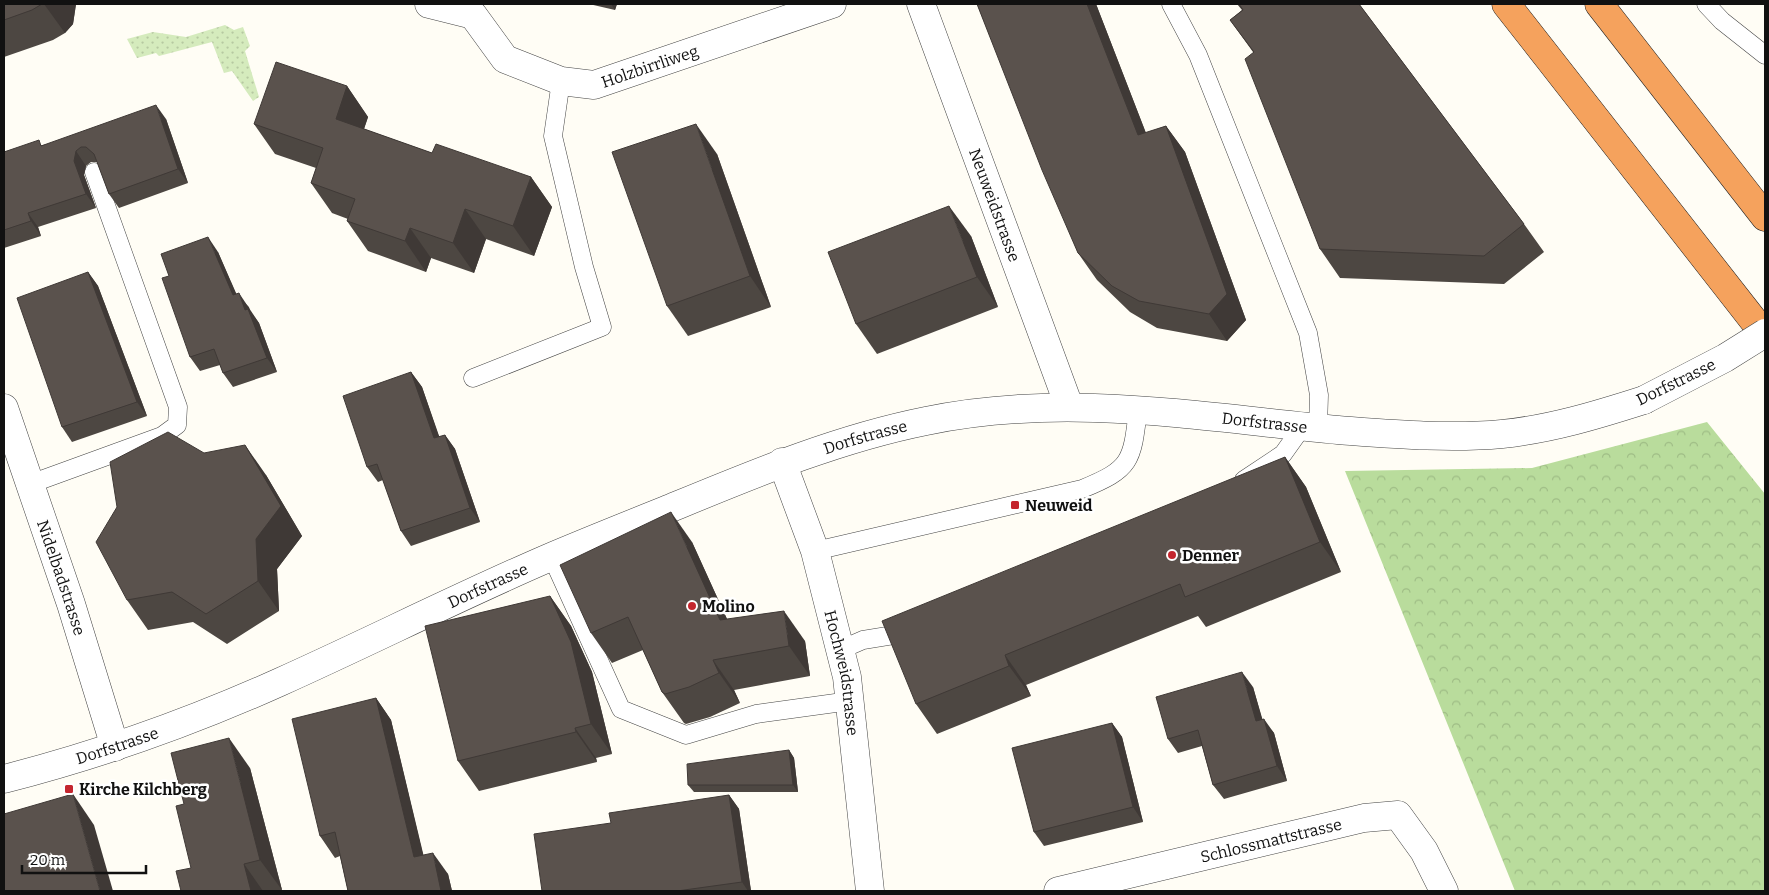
<svg xmlns="http://www.w3.org/2000/svg" width="1769" height="895" viewBox="0 0 1769 895" font-family="Bitter,serif">
  <style>
    .grass { fill: url(#grass-dots) }
    .forest { fill: url(#forest-crowns) }
    .lines { fill: none; stroke-linecap: round; stroke-linejoin: round }
    .service-casing { stroke: #444; stroke-width: 19 }
    .minor-casing { stroke: #444; stroke-width: 29 }
    .tertiary-casing { stroke: #444; stroke-width: 29 }
    .motorway-casing { stroke: #222; stroke-width: 29 }
    .service { stroke: #fff; stroke-width: 18 }
    .minor { stroke: #fff; stroke-width: 28 }
    .tertiary { stroke: #fff; stroke-width: 28 }
    .motorway { stroke: #f5a25d; stroke-width: 28 }
    .tertiary-bridge-casing { stroke: #444; stroke-width: 29; stroke-linecap: butt }
    .tertiary-bridge { stroke: #fff; stroke-width: 28 }
    .wall { fill: #4d4742 }
    .shaded-wall { fill: #3f3936 }
    .building { fill: #5a524d; stroke: #3f3936 }
    .poi-dot { fill: #c4262e; stroke: #fff; stroke-width: 2 }
    .labels { text-anchor: middle; dominant-baseline: central; stroke-width: 5; stroke-linejoin: round; paint-order: stroke }
    .street-label { font-size: 16px; fill: #111; stroke: #fff }
    .poi-label { font-size: 16px; font-weight: bold; fill: #111; stroke: #fff; text-anchor: start }
  </style>
  <defs>
    <pattern id="grass-dots" width="8" height="8" patternUnits="userSpaceOnUse" patternTransform="scale(1.25)"><rect width="8" height="8" fill="#d5ebbd"/><path d="M2 2h.1M6 6h.1" fill="none" stroke="#b6c8a1" stroke-width="1.8" stroke-linecap="round"/></pattern>
    <pattern id="forest-crowns" width="20" height="18" patternUnits="userSpaceOnUse" patternTransform="scale(1.25)"><rect width="20" height="18" fill="#b9dc9c"/><path d="M2 6a3 3 0 1 1 6 0M12 15a3 3 0 1 1 6 0" fill="none" stroke="#9ebc85"/></pattern>
  </defs>
  <rect width="100%" height="100%" fill="#fffdf5"/>
  <path class="grass" d="M225 25 234 30 243 27 250 46 245 51 259 97 253 101 232 71 224 73 212 42 159 56 156 53 137 58 127 39 153 32 186 37Z"/>
  <path class="forest" d="M1707 422 1765 494V891H1515L1345 471 1532 468Z"/>
  <g class="lines">
    <defs>
      <g id="service">
        <path d="M1171 4 1198 55 1308 333 1319 395 1318 428"/>
        <path d="M1706 4 1722 21 1765 55"/>
        <path d="M473 378 602 327 584 267 553 136 561 81"/>
        <path d="M1244 480 1283 454 1303 426"/>
        <path d="M30 484 162 436 177 425 178 407 94 172"/>
        <path d="M815 551 1082 489C1131 469 1132 462 1138 410"/>
        <path d="M552 557 621 709 686 735 756 714 850 701"/>
        <path d="M840 650 863 640 912 632"/>
      </g>
      <g id="minor">
        <path id="s1" d="M429 4 473 15 505 59 561 81 594 85 832 4"/>
        <path id="s2" d="M921 4 1069 406"/>
        <path id="s3" d="M4 408 71 604 115 747"/>
        <path id="s4" d="M782 462 815 551 847 677 870 891"/>
        <path id="s5" d="M1058 891 1364 818 1398 815 1424 851 1444 891"/>
      </g>
      <g id="tertiary">
        <path id="s6" d="M4 779C98 755 191 722 280 682 369 642 456 598 546 559 586 542 626 526 666 510 751 475 836 439 926 421 1065 392 1200 417 1338 430 1392 434 1448 439 1502 434 1551 429 1597 415 1644 400"/>
      </g>
      <g id="motorway">
        <path d="M1506 4 1765 335"/>
        <path d="M1599 4 1765 217"/>
      </g>
    </defs>
    <use href="#service" class="service-casing"/>
    <use href="#minor" class="minor-casing"/>
    <use href="#tertiary" class="tertiary-casing"/>
    <use href="#motorway" class="motorway-casing"/>
    <use href="#service" class="service"/>
    <use href="#minor" class="minor"/>
    <use href="#tertiary" class="tertiary"/>
    <use href="#motorway" class="motorway"/>
    <defs>
      <path id="tertiary-bridge" d="M1644 400 1725 358 1765 333"/>
    </defs>
    <use href="#tertiary-bridge" class="tertiary-bridge-casing"/>
    <use href="#tertiary-bridge" class="tertiary-bridge"/>
  </g>
  <g class="wall">
    <path d="M4 4H76L73 24 65 33 53 40 4 57Z"/>
    <path d="M589 4H617L615 10Z"/>
    <path d="M977 4H1096L1146 133 1166 126 1185 152 1246 320 1227 341 1157 328 1130 312 1097 280 1078 253Z"/>
    <path d="M1237 4H1359L1524 224 1544 252 1504 284 1340 278 1320 249 1253 52 1230 20 1242 10Z"/>
    <path d="M347 86 368 117 364 129 432 153 531 177 552 207 534 256 486 239 474 273 431 258 426 272 368 251 347 221 348 219 332 213 311 183 316 168 275 154 254 124Z"/>
    <path d="M166 119 188 183 119 208 109 194 97 162H91L86 166 84 175 96 208 38 227 41 236 4 248V152L43 145Z"/>
    <path d="M717 154 771 307 688 336 667 306Z"/>
    <path d="M971 236 998 307 877 354 856 324Z"/>
    <path d="M218 252 236 294 249 307 250 311 259 323 277 372 233 387 223 373 220 365 200 371 190 357 169 276Z"/>
    <path d="M88 272 98 286 147 416 72 442 62 427Z"/>
    <path d="M411 372 422 387 439 437 445 435 455 449 480 522 411 546 401 531 383 480 378 482 367 467Z"/>
    <path d="M204 453 266 475 302 536 277 569 279 611 227 644 193 622 148 630 127 600Z"/>
    <path d="M1285 457 1306 487 1341 572 1206 627 1198 616 1026 685 1031 696 937 734 916 704Z"/>
    <path d="M692 542 727 619 805 641 810 676 734 690 740 703 710 717 686 724 684 723 662 692 643 650 612 663 591 633Z"/>
    <path d="M550 596 571 626 592 672 612 754 596 758 597 762 479 791 458 761Z"/>
    <path d="M1253 687 1262 719 1274 733 1287 781 1224 799 1213 785 1202 746 1178 753 1168 739Z"/>
    <path d="M376 698 391 720 423 855 448 874 452 891H348L340 856 335 858 320 836Z"/>
    <path d="M1112 723 1122 737 1143 822 1044 846 1034 832Z"/>
    <path d="M789 750 794 758 798 792H694L688 785Z"/>
    <path d="M250 768 282 890 277 891H181L191 868Z"/>
    <path d="M729 795 739 809 751 891H542L611 823Z"/>
  </g>
  <g class="shaded-wall">
    <path d="M44 4H76L73 24 65 33Z"/>
    <path d="M611 4H617L615 10Z"/>
    <path d="M1087 4H1096L1157 162 1138 135Z"/>
    <path d="M347 86 368 117 357 149 336 119Z"/>
    <path d="M156 105 166 119 188 183 178 169Z"/>
    <path d="M696 124 717 154 771 307 750 276Z"/>
    <path d="M1166 126 1185 152 1246 320 1227 341 1209 314Z"/>
    <path d="M76 151 86 166 84 175 96 208 86 194 74 161Z"/>
    <path d="M531 177 552 207 534 256 513 226Z"/>
    <path d="M949 206 971 236 998 307 977 277Z"/>
    <path d="M465 209 486 239 474 273 453 243Z"/>
    <path d="M28 213 38 227 41 236 31 221Z"/>
    <path d="M410 228 431 258 426 272 405 241Z"/>
    <path d="M208 237 218 252 243 309 233 295Z"/>
    <path d="M88 272 98 286 147 416 137 402Z"/>
    <path d="M239 293 259 323 277 372 267 358 245 310Z"/>
    <path d="M411 372 422 387 445 453 434 438Z"/>
    <path d="M445 435 455 449 480 522 470 508Z"/>
    <path d="M245 445 266 475 302 536 277 569 279 611 258 581Z"/>
    <path d="M1285 457 1306 487 1341 572 1320 542Z"/>
    <path d="M671 512 692 542 741 650 720 620Z"/>
    <path d="M550 596 571 626 592 672 612 754 591 724Z"/>
    <path d="M784 611 805 641 810 676 789 646Z"/>
    <path d="M1005 655 1026 685 1031 696 1009 666Z"/>
    <path d="M713 660 734 690 740 703 719 673Z"/>
    <path d="M1242 672 1253 687 1267 735 1256 721Z"/>
    <path d="M376 698 391 720 429 878 414 857Z"/>
    <path d="M1264 719 1274 733 1287 781 1277 766Z"/>
    <path d="M1112 723 1122 737 1143 822 1133 807Z"/>
    <path d="M575 728 596 758 597 762 576 732Z"/>
    <path d="M229 738 250 768 282 890 260 860Z"/>
    <path d="M789 750 794 758 798 792 793 785Z"/>
    <path d="M73 794 94 825 113 891H100Z"/>
    <path d="M729 795 739 809 751 891H748L742 882Z"/>
    <path d="M433 853 448 874 452 891H441Z"/>
    <path d="M244 864 263 891H251Z"/>
  </g>
  <g class="building">
    <path d="M4 4H42L32 10 4 20Z"/>
    <path d="M977 4H1087L1138 135 1166 126 1227 294 1209 314 1139 301 1112 286 1078 253 1042 170Z"/>
    <path d="M1239 4H1359L1524 224 1484 256 1320 249 1245 59 1254 52 1230 20 1243 10Z"/>
    <path d="M276 62 347 86 336 119 432 153 436 144 531 177 513 226 465 209 453 243 410 228 405 241 347 221 355 199 311 183 323 148 254 124Z"/>
    <path d="M156 105 178 169 109 194 94 154 86 147H81L76 151 74 161 86 194 28 213 31 221 4 230V152L39 140 41 146Z"/>
    <path d="M696 124 750 276 667 306 612 152Z"/>
    <path d="M949 206 977 277 856 324 828 252Z"/>
    <path d="M208 237 233 295 239 293 245 310 248 309 267 358 223 373 214 349 190 357 162 278 169 276 161 254Z"/>
    <path d="M88 272 137 402 62 427 17 298Z"/>
    <path d="M411 372 434 438 445 435 470 508 401 531 377 464 367 467 343 396Z"/>
    <path d="M168 432 204 453 245 445 281 506 256 539 258 581 206 614 172 592 127 600 96 542 117 507 110 462Z"/>
    <path d="M1285 457 1320 542 1185 597 1180 584 1005 655 1009 666 916 704 882 621Z"/>
    <path d="M671 512 720 620 784 611 789 646 713 660 719 673 689 687 665 694 662 692 628 617 591 633 560 565Z"/>
    <path d="M550 596 571 642 591 724 575 728 576 732 458 761 425 626Z"/>
    <path d="M1242 672 1256 721 1264 719 1277 766 1213 785 1198 730 1168 739 1156 697Z"/>
    <path d="M376 698 414 857 433 853 441 891H348L335 832 320 836 292 719Z"/>
    <path d="M1112 723 1133 807 1034 832 1012 748Z"/>
    <path d="M229 738 260 860 244 864 251 891H181L176 871 191 868 176 806 184 804 171 753Z"/>
    <path d="M789 750 793 785H688L687 764Z"/>
    <path d="M73 794 100 891H4V814Z"/>
    <path d="M729 795 742 882 677 891H542L534 834 611 823 609 813Z"/>
  </g>
  <g class="poi-dot">
    <rect x="1010" y="500" width="10" height="10" rx="2.5"/>
    <circle cx="1172" cy="555" r="5"/>
    <circle cx="692" cy="606" r="5"/>
    <rect x="64" y="784" width="10" height="10" rx="2.5"/>
  </g>
  <g class="labels">
    <g class="street-label">
      <text stroke="none"><textPath href="#s1" startOffset="252">Holzbirrliweg</textPath></text>
      <text stroke="none"><textPath href="#s2" startOffset="214">Neuweidstrasse</textPath></text>
      <text transform="translate(1676 382) rotate(-26)">Dorfstrasse</text>
      <text stroke="none"><textPath href="#s6" startOffset="1331">Dorfstrasse</textPath></text>
      <text stroke="none"><textPath href="#s6" startOffset="928">Dorfstrasse</textPath></text>
      <text stroke="none"><textPath href="#s3" startOffset="179">Nidelbadstrasse</textPath></text>
      <text stroke="none"><textPath href="#s6" startOffset="522">Dorfstrasse</textPath></text>
      <text stroke="none"><textPath href="#s4" startOffset="220">Hochweidstrasse</textPath></text>
      <text stroke="none"><textPath href="#s6" startOffset="118">Dorfstrasse</textPath></text>
      <text stroke="none"><textPath href="#s5" startOffset="219">Schlossmattstrasse</textPath></text>
    </g>
    <g class="poi-label">
      <text x="1025" y="505">Neuweid</text>
      <text x="1182" y="555">Denner</text>
      <text x="702" y="606">Molino</text>
      <text x="79" y="789">Kirche Kilchberg</text>
    </g>
  </g>
  <rect width="1769" height="895" fill="none" stroke="#111111" stroke-width="10"/>
  <path d="M22 865v8h124v-8" fill="none" stroke="#111111" stroke-width="2.5"/>
  <text x="30" y="865" font-size="15" fill="#111111" stroke="#ffffff" stroke-width="4" paint-order="stroke">20 m</text>
</svg>
